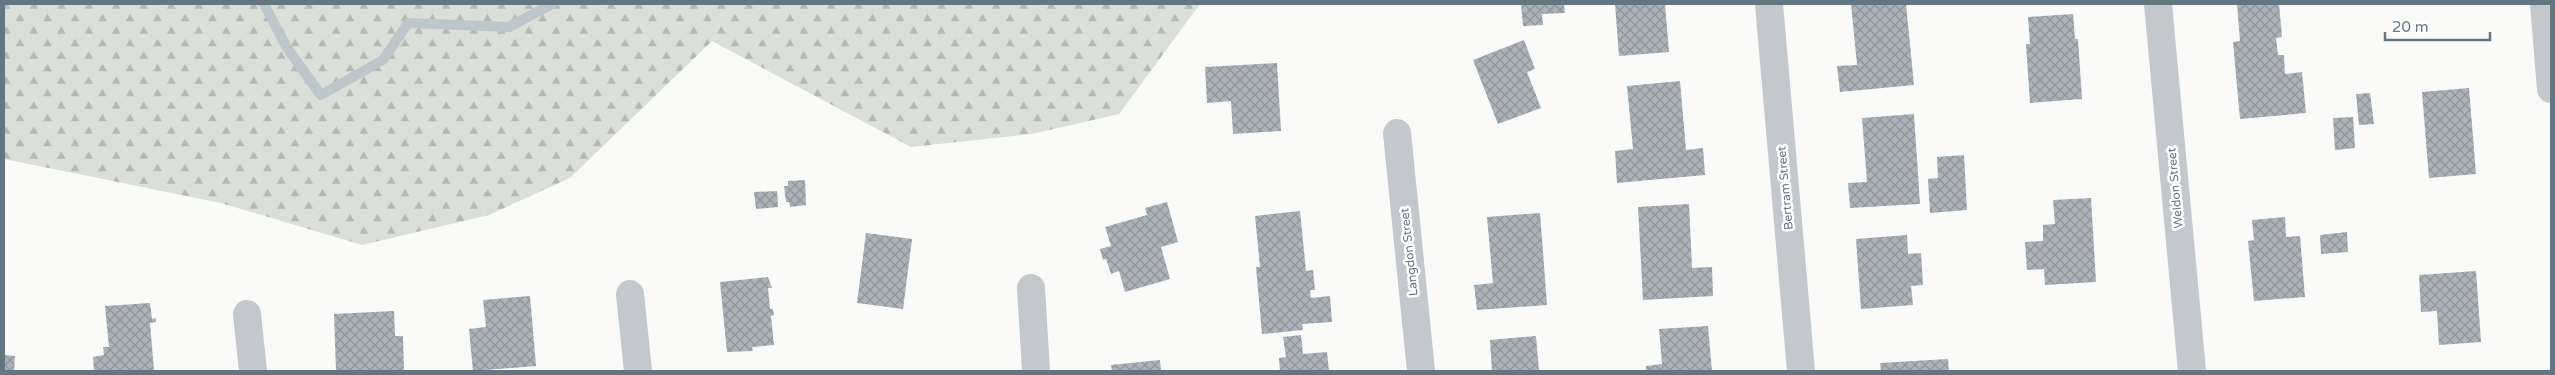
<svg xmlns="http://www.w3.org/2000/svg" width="2555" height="375" viewBox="0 0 2555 375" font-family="'Varela Round',sans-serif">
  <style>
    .forest { fill: url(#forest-firs) }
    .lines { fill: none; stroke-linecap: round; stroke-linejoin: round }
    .stream { stroke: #bbc7cb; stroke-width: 10 }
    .building { fill: url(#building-cross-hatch) }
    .minor { stroke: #c3c8cc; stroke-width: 28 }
    .labels { text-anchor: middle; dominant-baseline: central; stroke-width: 5; stroke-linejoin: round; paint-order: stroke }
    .street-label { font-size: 12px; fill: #657683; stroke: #fff }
  </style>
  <defs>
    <pattern id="forest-firs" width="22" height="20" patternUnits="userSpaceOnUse" patternTransform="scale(1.25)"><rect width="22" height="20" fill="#dadfd7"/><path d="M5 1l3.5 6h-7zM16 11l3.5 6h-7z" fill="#b4b9b4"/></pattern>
    <pattern id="building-cross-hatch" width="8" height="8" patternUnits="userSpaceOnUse" patternTransform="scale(1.25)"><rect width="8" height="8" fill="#aab3b9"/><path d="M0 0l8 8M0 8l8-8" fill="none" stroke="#8e969c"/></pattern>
  </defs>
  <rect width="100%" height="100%" fill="#fafaf8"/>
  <path class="forest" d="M4 4H1200L1119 114 1032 134 911 147 712 41 570 178 489 215 362 245 221 203 4 159Z"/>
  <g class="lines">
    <path class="stream" d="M264 4 287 48 321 95 383 60 408 23 509 27 552 4"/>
  </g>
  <g class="building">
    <path d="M1521 4H1564L1565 13 1542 14 1543 25 1523 26Z"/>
    <path d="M1615 4H1665L1669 52 1619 56Z"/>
    <path d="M1851 4H1906L1914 85 1840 92 1837 66 1857 65Z"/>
    <path d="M2237 4H2279L2282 37 2276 38 2278 55H2284L2285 74 2302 72 2306 113 2240 119 2233 42 2240 41Z"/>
    <path d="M2073 14 2075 39H2078L2082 99 2030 103 2026 44H2030L2028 17Z"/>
    <path d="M1524 40 1535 69 1527 72 1541 108 1498 124 1473 60Z"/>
    <path d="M1277 63 1281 131 1233 134 1231 101 1207 103 1205 67Z"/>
    <path d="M1680 81 1686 150 1703 148 1705 175 1617 183 1615 151 1633 149 1627 86Z"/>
    <path d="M2469 88 2476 174 2429 178 2422 92Z"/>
    <path d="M2370 93 2374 124 2359 125 2356 94Z"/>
    <path d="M1914 114 1920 204 1850 208 1848 183 1867 182 1862 118Z"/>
    <path d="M2353 117 2355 148 2335 150 2333 118Z"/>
    <path d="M1964 155 1967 210 1930 213 1928 179 1938 178 1937 157Z"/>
    <path d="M805 180 806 205 790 207 789 202H786L784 186H788V181Z"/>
    <path d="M777 191 778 207 756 209 754 192Z"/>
    <path d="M2091 198 2096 282 2045 285 2044 269 2027 270 2025 242 2043 241V225L2055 224 2053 200Z"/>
    <path d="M1167 202 1178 242 1161 247 1170 279 1125 292 1119 271 1111 274 1106 259 1103 260 1100 249 1111 246 1105 227 1147 215 1145 208Z"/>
    <path d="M1689 204 1692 268 1712 267 1713 296 1643 300 1638 207Z"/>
    <path d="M1300 211 1306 271 1313 270 1315 290H1310L1311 298 1330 296 1332 322 1302 324 1303 330 1262 334 1256 267H1260L1255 216Z"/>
    <path d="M1540 213 1547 305 1477 310 1474 285 1493 283 1487 217Z"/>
    <path d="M2285 217 2286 237 2300 236 2305 297 2254 301 2248 241 2254 240 2252 220Z"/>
    <path d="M2347 232 2348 252 2321 254 2320 235Z"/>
    <path d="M866 233 912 239 903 309 857 303Z"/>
    <path d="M1907 235 1908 254 1921 253 1923 285 1911 286 1913 305 1861 309 1856 239Z"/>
    <path d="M2476 271 2481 342 2439 345 2437 311 2421 312 2419 275Z"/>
    <path d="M768 277 772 288H768L770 309H773L774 315 771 316 774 345 752 347 753 351 727 352 720 282Z"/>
    <path d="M530 296 536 366 473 371 469 329 486 327 483 300Z"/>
    <path d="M150 303 152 319 156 318V322L150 323 154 371H94L93 357 104 355 103 347H109L105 306Z"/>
    <path d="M394 311 395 336H403L404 371H336L334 314Z"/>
    <path d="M1708 326 1712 371H1646V366L1662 364 1659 329Z"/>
    <path d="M1301 335 1303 354 1327 352 1329 371H1280L1279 358 1286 357 1283 337Z"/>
    <path d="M1536 336 1539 371H1492L1490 340Z"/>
    <path d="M4 355 15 356 14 371H4Z"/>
    <path d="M1948 359 1949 371H1881L1880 363Z"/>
    <path d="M1160 360 1161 371H1112L1111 365Z"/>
  </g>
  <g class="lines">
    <g class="minor">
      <path d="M1769 4 1801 371"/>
      <path d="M2158 4 2192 371"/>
      <path d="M2544 4 2551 89"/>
      <path d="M1397 133 1421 371"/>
      <path d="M1031 288 1036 371"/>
      <path d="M630 294 638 371"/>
      <path d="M247 314 253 371"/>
    </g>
  </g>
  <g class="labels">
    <g class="street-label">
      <text transform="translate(1785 188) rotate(-95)">Bertram Street</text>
      <text transform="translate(2175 188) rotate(-95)">Weldon Street</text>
      <text transform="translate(1409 252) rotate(-96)">Langdon Street</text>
    </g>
  </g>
  <rect width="2555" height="375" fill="none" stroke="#657683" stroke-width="10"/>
  <path d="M2385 32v8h105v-8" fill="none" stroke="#657683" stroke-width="2.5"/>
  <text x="2392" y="32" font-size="15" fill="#657683" stroke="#ffffff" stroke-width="4" paint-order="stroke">20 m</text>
</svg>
